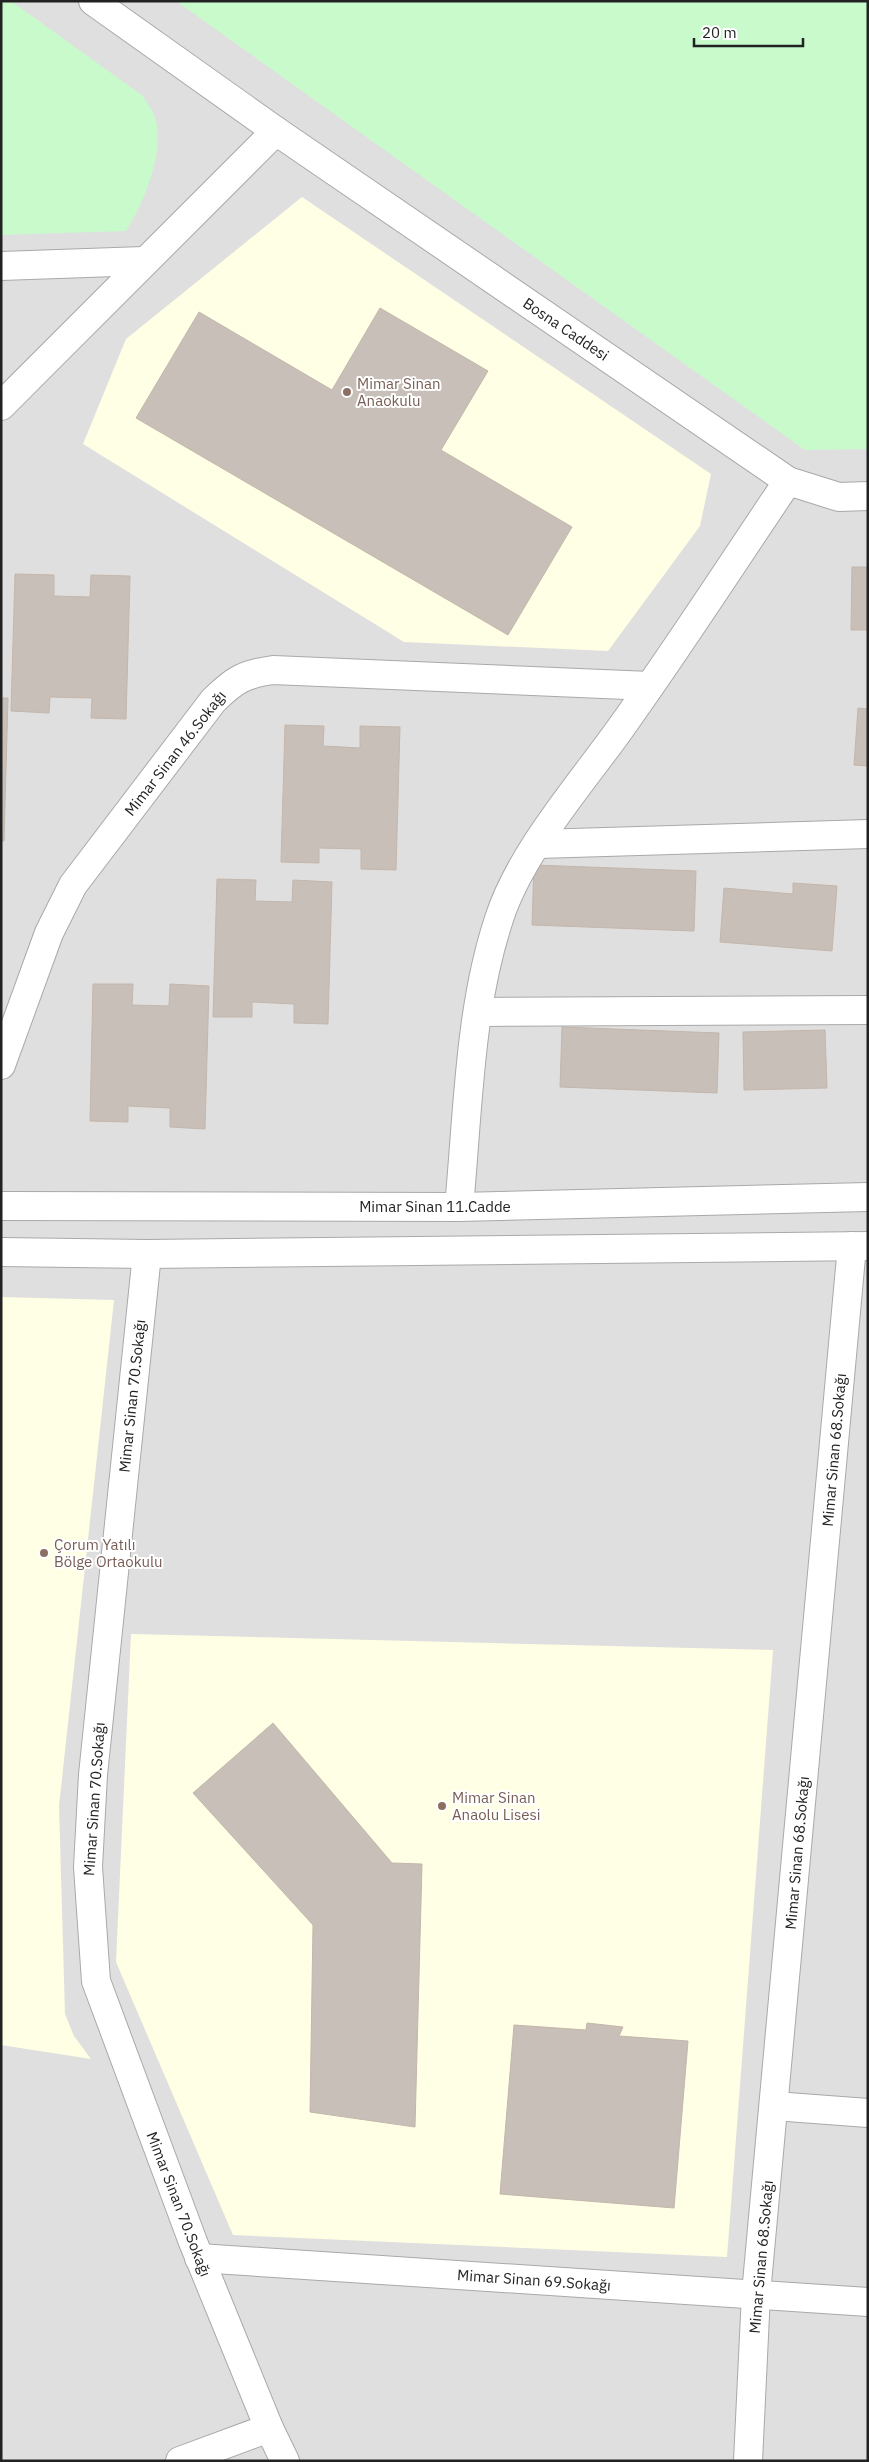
<svg xmlns="http://www.w3.org/2000/svg" width="869" height="2462" viewBox="0 0 869 2462" font-family="'IBM Plex Sans',sans-serif">
  <style>
    .residential { fill: #e0dfdf }
    .education { fill: #ffffe5 }
    .park { fill: #c8facc }
    .building { fill: #c7bfb8; stroke: #c4b6ab }
    .lines { fill: none; stroke-linecap: round; stroke-linejoin: round }
    .minor-casing { stroke: #a9a9a9; stroke-width: 30 }
    .minor { stroke: #fff; stroke-width: 28 }
    .education-dot { fill: #8d6e63; stroke: #fff; stroke-width: 2 }
    .labels { text-anchor: middle; dominant-baseline: central; stroke-width: 4; stroke-linejoin: round; paint-order: stroke }
    .street-label { font-size: 15px; fill: #222; stroke: #fff }
    .education-label { font-size: 15px; fill: #785e54; stroke: #fff; text-anchor: start }
  </style>
  <rect width="100%" height="100%" fill="#f2efe9"/>
  <rect class="residential" x="1" y="1" width="867" height="2460"/>
  <g class="education">
    <path d="M302 197 711 474 700 526 608 651 404 642 83 444 126 339Z"/>
    <path d="M1 1297 114 1300 59 1806 65 2014 74 2036 91 2059 1 2045Z"/>
    <path d="M131 1634 773 1650 727 2257 233 2235 116 1962Z"/>
  </g>
  <g class="park">
    <path d="M1 1H11L143 96C147 103 154 112 156 120 164 154 144 203 126 231L1 235Z"/>
    <path d="M176 1H868V449L805 450Z"/>
  </g>
  <g class="building">
    <path d="M380 308 488 371 441 450 572 527 508 635 136 418 199 312 332 390Z"/>
    <path d="M852 567H868V630H851Z"/>
    <path d="M15 574 54 575V596L90 597 91 575 130 576 126 719 91 718 92 698 50 697 49 713 11 711Z"/>
    <path d="M1 698H8L4 841H1Z"/>
    <path d="M858 708 868 709V766L854 765Z"/>
    <path d="M285 725 324 726 323 746 360 748V726L400 727 396 870 361 869V849L319 848V863L281 862Z"/>
    <path d="M534 865 696 871 694 931 532 925Z"/>
    <path d="M217 879 256 880 255 901 292 902 293 880 332 882 328 1024 294 1023V1004L252 1002V1017H213Z"/>
    <path d="M793 883 837 886 832 951 720 942 724 888 793 894Z"/>
    <path d="M93 984H133L132 1005 169 1006 170 984 209 986 205 1129 170 1127V1108L128 1106V1122L90 1121Z"/>
    <path d="M562 1027 719 1033 717 1093 560 1087Z"/>
    <path d="M825 1030 827 1088 744 1090 743 1032Z"/>
    <path d="M273 1723 392 1863 422 1864 415 2127 310 2112 313 1925 193 1793Z"/>
    <path d="M587 2023 623 2027 619 2036 688 2041 674 2208 500 2194 514 2025 586 2030Z"/>
  </g>
  <g class="lines">
    <defs>
      <g id="minor">
        <path d="M93 1 276 131 788 481 839 497 868 496"/>
        <path d="M1 266 144 261"/>
        <path d="M1 406 276 131"/>
        <path d="M538 844 868 834"/>
        <path d="M478 1012 868 1010"/>
        <path d="M1 1065 49 933 73 885 213 701C234 680 244 674 273 670L650 686"/>
        <path d="M1 1206 459 1207 868 1197"/>
        <path d="M459 1207C468 1112 469 1009 499 919 520 853 580 785 620 729 678 648 732 564 788 481"/>
        <path d="M1 1252 147 1254 868 1246"/>
        <path d="M147 1254 93 1775 88 1867 96 1981 193 2242 269 2428 285 2461"/>
        <path d="M774 2106 868 2113"/>
        <path d="M199 2258 868 2302"/>
        <path d="M180 2461 269 2428"/>
        <path d="M748 2461 756 2294 852 1246"/>
      </g>
    </defs>
    <use href="#minor" class="minor-casing"/>
    <use href="#minor" class="minor"/>
  </g>
  <g class="education-dot">
    <circle cx="347" cy="392" r="5"/>
    <circle cx="44" cy="1553" r="5"/>
    <circle cx="442" cy="1806" r="5"/>
  </g>
  <g class="labels">
    <g class="street-label">
      <text transform="translate(566 329) rotate(34)">Bosna Caddesi</text>
      <text transform="translate(175 753) rotate(-52)">Mimar Sinan 46.Sokağı</text>
      <text x="435" y="1206">Mimar Sinan 11.Cadde</text>
      <text transform="translate(132 1396) rotate(-84)">Mimar Sinan 70.Sokağı</text>
      <text transform="translate(834 1450) rotate(-85)">Mimar Sinan 68.Sokağı</text>
      <text transform="translate(94 1799) rotate(-86)">Mimar Sinan 70.Sokağı</text>
      <text transform="translate(797 1853) rotate(-85)">Mimar Sinan 68.Sokağı</text>
      <text transform="translate(179 2204) rotate(69)">Mimar Sinan 70.Sokağı</text>
      <text transform="translate(761 2257) rotate(-85)">Mimar Sinan 68.Sokağı</text>
      <text transform="translate(534 2280) rotate(4)">Mimar Sinan 69.Sokağı</text>
    </g>
    <g class="education-label">
      <text x="357" y="383">Mimar Sinan<tspan x="357" dy="17">Anaokulu</tspan></text>
      <text x="54" y="1544">Çorum Yatılı<tspan x="54" dy="17">Bölge Ortaokulu</tspan></text>
      <text x="452" y="1797">Mimar Sinan<tspan x="452" dy="17">Anaolu Lisesi</tspan></text>
    </g>
  </g>
  <rect width="869" height="2462" fill="none" stroke="#222222" stroke-width="5"/>
  <path d="M694 38v8h109v-8" fill="none" stroke="#222222" stroke-width="2.5"/>
  <text x="702" y="38" font-size="15" fill="#222222" stroke="#ffffff" stroke-width="4" paint-order="stroke">20 m</text>
</svg>
